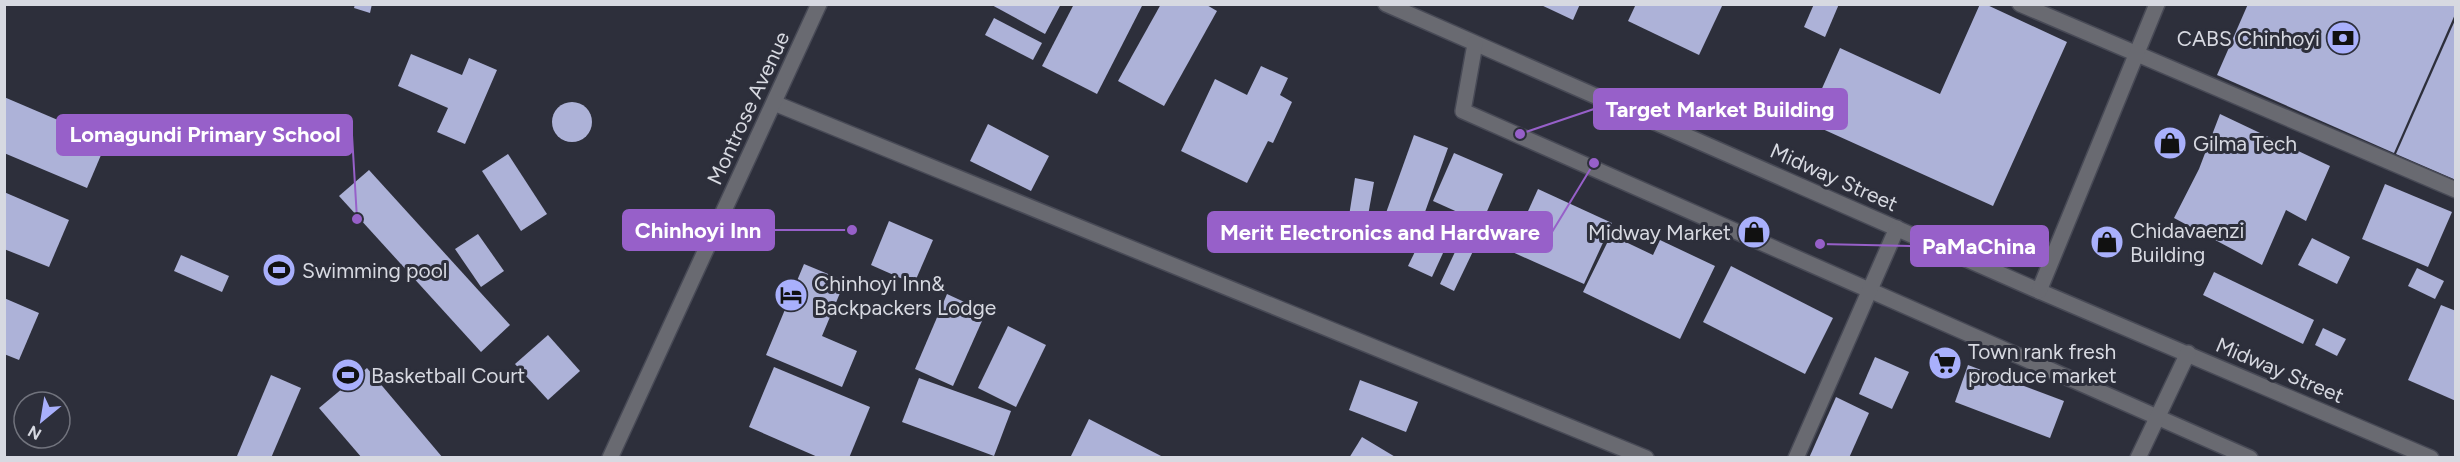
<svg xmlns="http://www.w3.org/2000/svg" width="2460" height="462" viewBox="0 0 2460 462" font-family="Figtree,sans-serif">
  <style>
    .building { fill: #adb2d8 }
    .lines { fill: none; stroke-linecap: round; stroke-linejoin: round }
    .minor-casing { stroke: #484a56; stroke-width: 18 }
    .minor { stroke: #696a71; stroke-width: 15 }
    .labels { text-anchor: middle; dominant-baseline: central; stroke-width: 6; stroke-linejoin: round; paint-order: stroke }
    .poi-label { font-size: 21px; fill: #d7d9e1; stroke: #2d2f3b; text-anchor: start }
    .street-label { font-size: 21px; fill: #d7d9e1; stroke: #2d2f3b }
    .leader { fill: none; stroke: #9760c9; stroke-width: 2 }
    .callout-dot { fill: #9760c9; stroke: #2d2f3b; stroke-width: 2 }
    .callout { fill: #9760c9; stroke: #9760c9; stroke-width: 2 }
    .callout-label { font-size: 22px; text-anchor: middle; font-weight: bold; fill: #fff }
  </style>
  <rect width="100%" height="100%" fill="#2d2f3b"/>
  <g class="building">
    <path d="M355 4H372L370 13 354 8Z"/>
    <path d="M990 4H1061L1045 34Z"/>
    <path d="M1074 4H1143L1097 94 1042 66Z"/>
    <path d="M1161 4H1205L1217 11 1164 106 1118 81Z"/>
    <path d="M1539 4H1580L1573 20Z"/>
    <path d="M1636 4H1723L1699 55 1628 21Z"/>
    <path d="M1814 4H1839L1825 37 1804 27Z"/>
    <path d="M1980 4H1985L2067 42 1993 206 1807 122 1840 48 1940 94Z"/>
    <path d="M2248 4H2456V12L2394 153 2217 75Z"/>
    <path d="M994 18 1042 43 1033 60 985 35Z"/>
    <path d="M2456 18V180L2396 154Z"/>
    <path d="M411 54 462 75 469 58 497 70 465 144 437 132 448 108 398 86Z"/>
    <path d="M1261 66 1288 78 1280 95 1292 102 1273 143 1268 141 1247 183 1181 151 1215 79 1247 95Z"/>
    <path d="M4 97 107 141 87 188 4 153Z"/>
    <circle cx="572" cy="122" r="20"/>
    <path d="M2220 114 2330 166 2306 221 2286 210 2262 265 2174 218 2199 169Z"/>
    <path d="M988 124 1049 156 1031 191 970 161Z"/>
    <path d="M1414 135 1448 148 1416 237 1382 224Z"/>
    <path d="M1454 153 1503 174 1482 223 1433 201Z"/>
    <path d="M508 154 547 214 521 231 482 171Z"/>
    <path d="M369 170 510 325 481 352 339 196Z"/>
    <path d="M1355 178 1374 182 1364 238 1346 235Z"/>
    <path d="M2385 184 2452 212 2428 267 2362 239Z"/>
    <path d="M1538 189 1612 223 1584 284 1510 251Z"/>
    <path d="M4 192 69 220 49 267 4 249Z"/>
    <path d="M889 221 933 240 914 284 871 265Z"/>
    <path d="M1426 229 1449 240 1432 277 1408 266Z"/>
    <path d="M478 234 504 271 481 287 455 249Z"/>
    <path d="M1611 235 1653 255 1660 240 1715 266 1680 339 1583 292Z"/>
    <path d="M1462 237 1476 245 1454 291 1440 284Z"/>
    <path d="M2312 238 2350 257 2337 284 2298 265Z"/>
    <path d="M181 255 229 276 222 292 174 271Z"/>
    <path d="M804 264 845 281 822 336 857 351 842 387 766 355Z"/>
    <path d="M1731 266 1833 318 1805 374 1703 322Z"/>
    <path d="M2417 268 2444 281 2435 299 2408 286Z"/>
    <path d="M2214 272 2314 320 2303 344 2203 295Z"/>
    <path d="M947 294 986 312 953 386 915 369Z"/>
    <path d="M4 298 39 313 19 360 4 354Z"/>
    <path d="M2441 305 2456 311V401L2408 380Z"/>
    <path d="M1008 326 1046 345 1016 407 978 388Z"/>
    <path d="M2323 328 2346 339 2337 356 2315 345Z"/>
    <path d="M548 335 580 371 548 400 515 364Z"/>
    <path d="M1875 357 1909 372 1892 409 1859 394Z"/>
    <path d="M1968 365 2064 401 2050 438 1955 402Z"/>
    <path d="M774 367 870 407 849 458H820L749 427Z"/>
    <path d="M367 368 443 458H362L319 408Z"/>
    <path d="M271 375 301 388 271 458H240L237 456Z"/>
    <path d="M919 378 1011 411 994 456 902 422Z"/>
    <path d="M1360 380 1418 402 1406 432 1349 410Z"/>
    <path d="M1836 397 1869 413 1849 458H1809Z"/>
    <path d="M1089 419 1165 458H1070Z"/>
    <path d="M1362 437 1397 458H1349Z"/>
  </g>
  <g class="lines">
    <defs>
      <g id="minor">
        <path d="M1386 4 2039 291 2431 458"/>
        <path d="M2020 4 2456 190"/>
        <path d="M1475 44 1463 111 2250 458"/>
        <path d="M774 103 1646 458"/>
        <path d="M2039 291 2157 4"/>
        <path d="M610 458 819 4"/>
        <path d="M1796 458 1897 228"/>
        <path d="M2138 458 2188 353"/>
      </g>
    </defs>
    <use href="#minor" class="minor-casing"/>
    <use href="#minor" class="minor"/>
  </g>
  <defs>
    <symbol id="bank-disc" viewBox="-11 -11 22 22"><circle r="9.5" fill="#a9b0fc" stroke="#2d2f3b"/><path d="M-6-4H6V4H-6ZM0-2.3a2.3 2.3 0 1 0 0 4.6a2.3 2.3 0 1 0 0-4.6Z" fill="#111"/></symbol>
    <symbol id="shop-disc" viewBox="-11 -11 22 22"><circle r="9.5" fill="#a9b0fc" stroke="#2d2f3b"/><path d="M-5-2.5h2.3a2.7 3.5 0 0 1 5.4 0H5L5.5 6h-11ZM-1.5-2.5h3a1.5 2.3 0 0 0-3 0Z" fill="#111"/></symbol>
    <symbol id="stadium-disc" viewBox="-11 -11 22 22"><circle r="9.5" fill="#a9b0fc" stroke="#2d2f3b"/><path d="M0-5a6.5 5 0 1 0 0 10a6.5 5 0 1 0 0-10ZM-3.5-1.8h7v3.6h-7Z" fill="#111"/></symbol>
    <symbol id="hotel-disc" viewBox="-11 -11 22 22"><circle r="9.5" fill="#a9b0fc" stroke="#2d2f3b"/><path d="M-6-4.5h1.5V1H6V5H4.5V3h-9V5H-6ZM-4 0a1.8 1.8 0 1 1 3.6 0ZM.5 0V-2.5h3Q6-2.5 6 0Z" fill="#111"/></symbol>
    <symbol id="supermarket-disc" viewBox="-11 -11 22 22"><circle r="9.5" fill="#a9b0fc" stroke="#2d2f3b"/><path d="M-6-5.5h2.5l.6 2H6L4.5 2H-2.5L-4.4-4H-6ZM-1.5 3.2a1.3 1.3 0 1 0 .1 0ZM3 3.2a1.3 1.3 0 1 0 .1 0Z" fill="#111"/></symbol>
  </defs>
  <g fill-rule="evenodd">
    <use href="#bank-disc" x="2324" y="19" width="38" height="38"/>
    <use href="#shop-disc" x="2151" y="124" width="38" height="38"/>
    <use href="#shop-disc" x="1735" y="213" width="38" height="38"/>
    <use href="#shop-disc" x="2088" y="223" width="38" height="38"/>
    <use href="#stadium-disc" x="260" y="251" width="38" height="38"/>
    <use href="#hotel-disc" x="772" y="276" width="38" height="38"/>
    <use href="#supermarket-disc" x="1926" y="344" width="38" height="38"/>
    <use href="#stadium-disc" x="329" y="356" width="38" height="38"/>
  </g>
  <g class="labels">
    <g class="poi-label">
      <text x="2320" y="38" text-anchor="end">CABS Chinhoyi</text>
      <text x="2193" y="143">Gilma Tech</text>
      <text x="2130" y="230">Chidavaenzi<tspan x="2130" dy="24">Building</tspan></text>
      <text x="1731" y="232" text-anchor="end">Midway Market</text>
      <text x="302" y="270">Swimming pool</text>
      <text x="814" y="283">Chinhoyi Inn&amp;<tspan x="814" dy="24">Backpackers Lodge</tspan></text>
      <text x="1968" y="351">Town rank fresh<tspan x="1968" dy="24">produce market</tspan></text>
      <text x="371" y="375">Basketball Court</text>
    </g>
    <g class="street-label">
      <text transform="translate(748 108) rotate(-65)">Montrose Avenue</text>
      <text transform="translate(1834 177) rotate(24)">Midway Street</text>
      <text transform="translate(2280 370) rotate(23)">Midway Street</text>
    </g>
  </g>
  <path class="leader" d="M1520 134L1594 109M357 219L352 135M852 230L774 230M1594 163L1552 232M1820 244L1911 246"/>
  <g class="callout-dot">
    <circle cx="1520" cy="134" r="6"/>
    <circle cx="357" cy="219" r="6"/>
    <circle cx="852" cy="230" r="6"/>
    <circle cx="1594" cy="163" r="6"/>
    <circle cx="1820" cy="244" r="6"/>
  </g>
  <g class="callout">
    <rect x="1594" y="89" width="253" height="40" rx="6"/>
    <rect x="57" y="115" width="295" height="40" rx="6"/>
    <rect x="623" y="210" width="151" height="40" rx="6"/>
    <rect x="1208" y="212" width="344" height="40" rx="6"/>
    <rect x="1911" y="226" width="137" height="40" rx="6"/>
  </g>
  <g class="callout-label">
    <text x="1720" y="117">Target Market Building</text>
    <text x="205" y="142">Lomagundi Primary School</text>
    <text x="698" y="238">Chinhoyi Inn</text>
    <text x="1380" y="240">Merit Electronics and Hardware</text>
    <text x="1979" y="254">PaMaChina</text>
  </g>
  <rect width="2460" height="462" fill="none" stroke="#d7d9e1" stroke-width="12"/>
  <g transform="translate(42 420) rotate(210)"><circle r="28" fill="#2d2f3b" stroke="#71737d" stroke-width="1.5"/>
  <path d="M0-4.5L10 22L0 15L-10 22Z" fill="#a9b0fc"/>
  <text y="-9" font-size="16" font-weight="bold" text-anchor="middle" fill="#d7d9e1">N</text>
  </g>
</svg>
